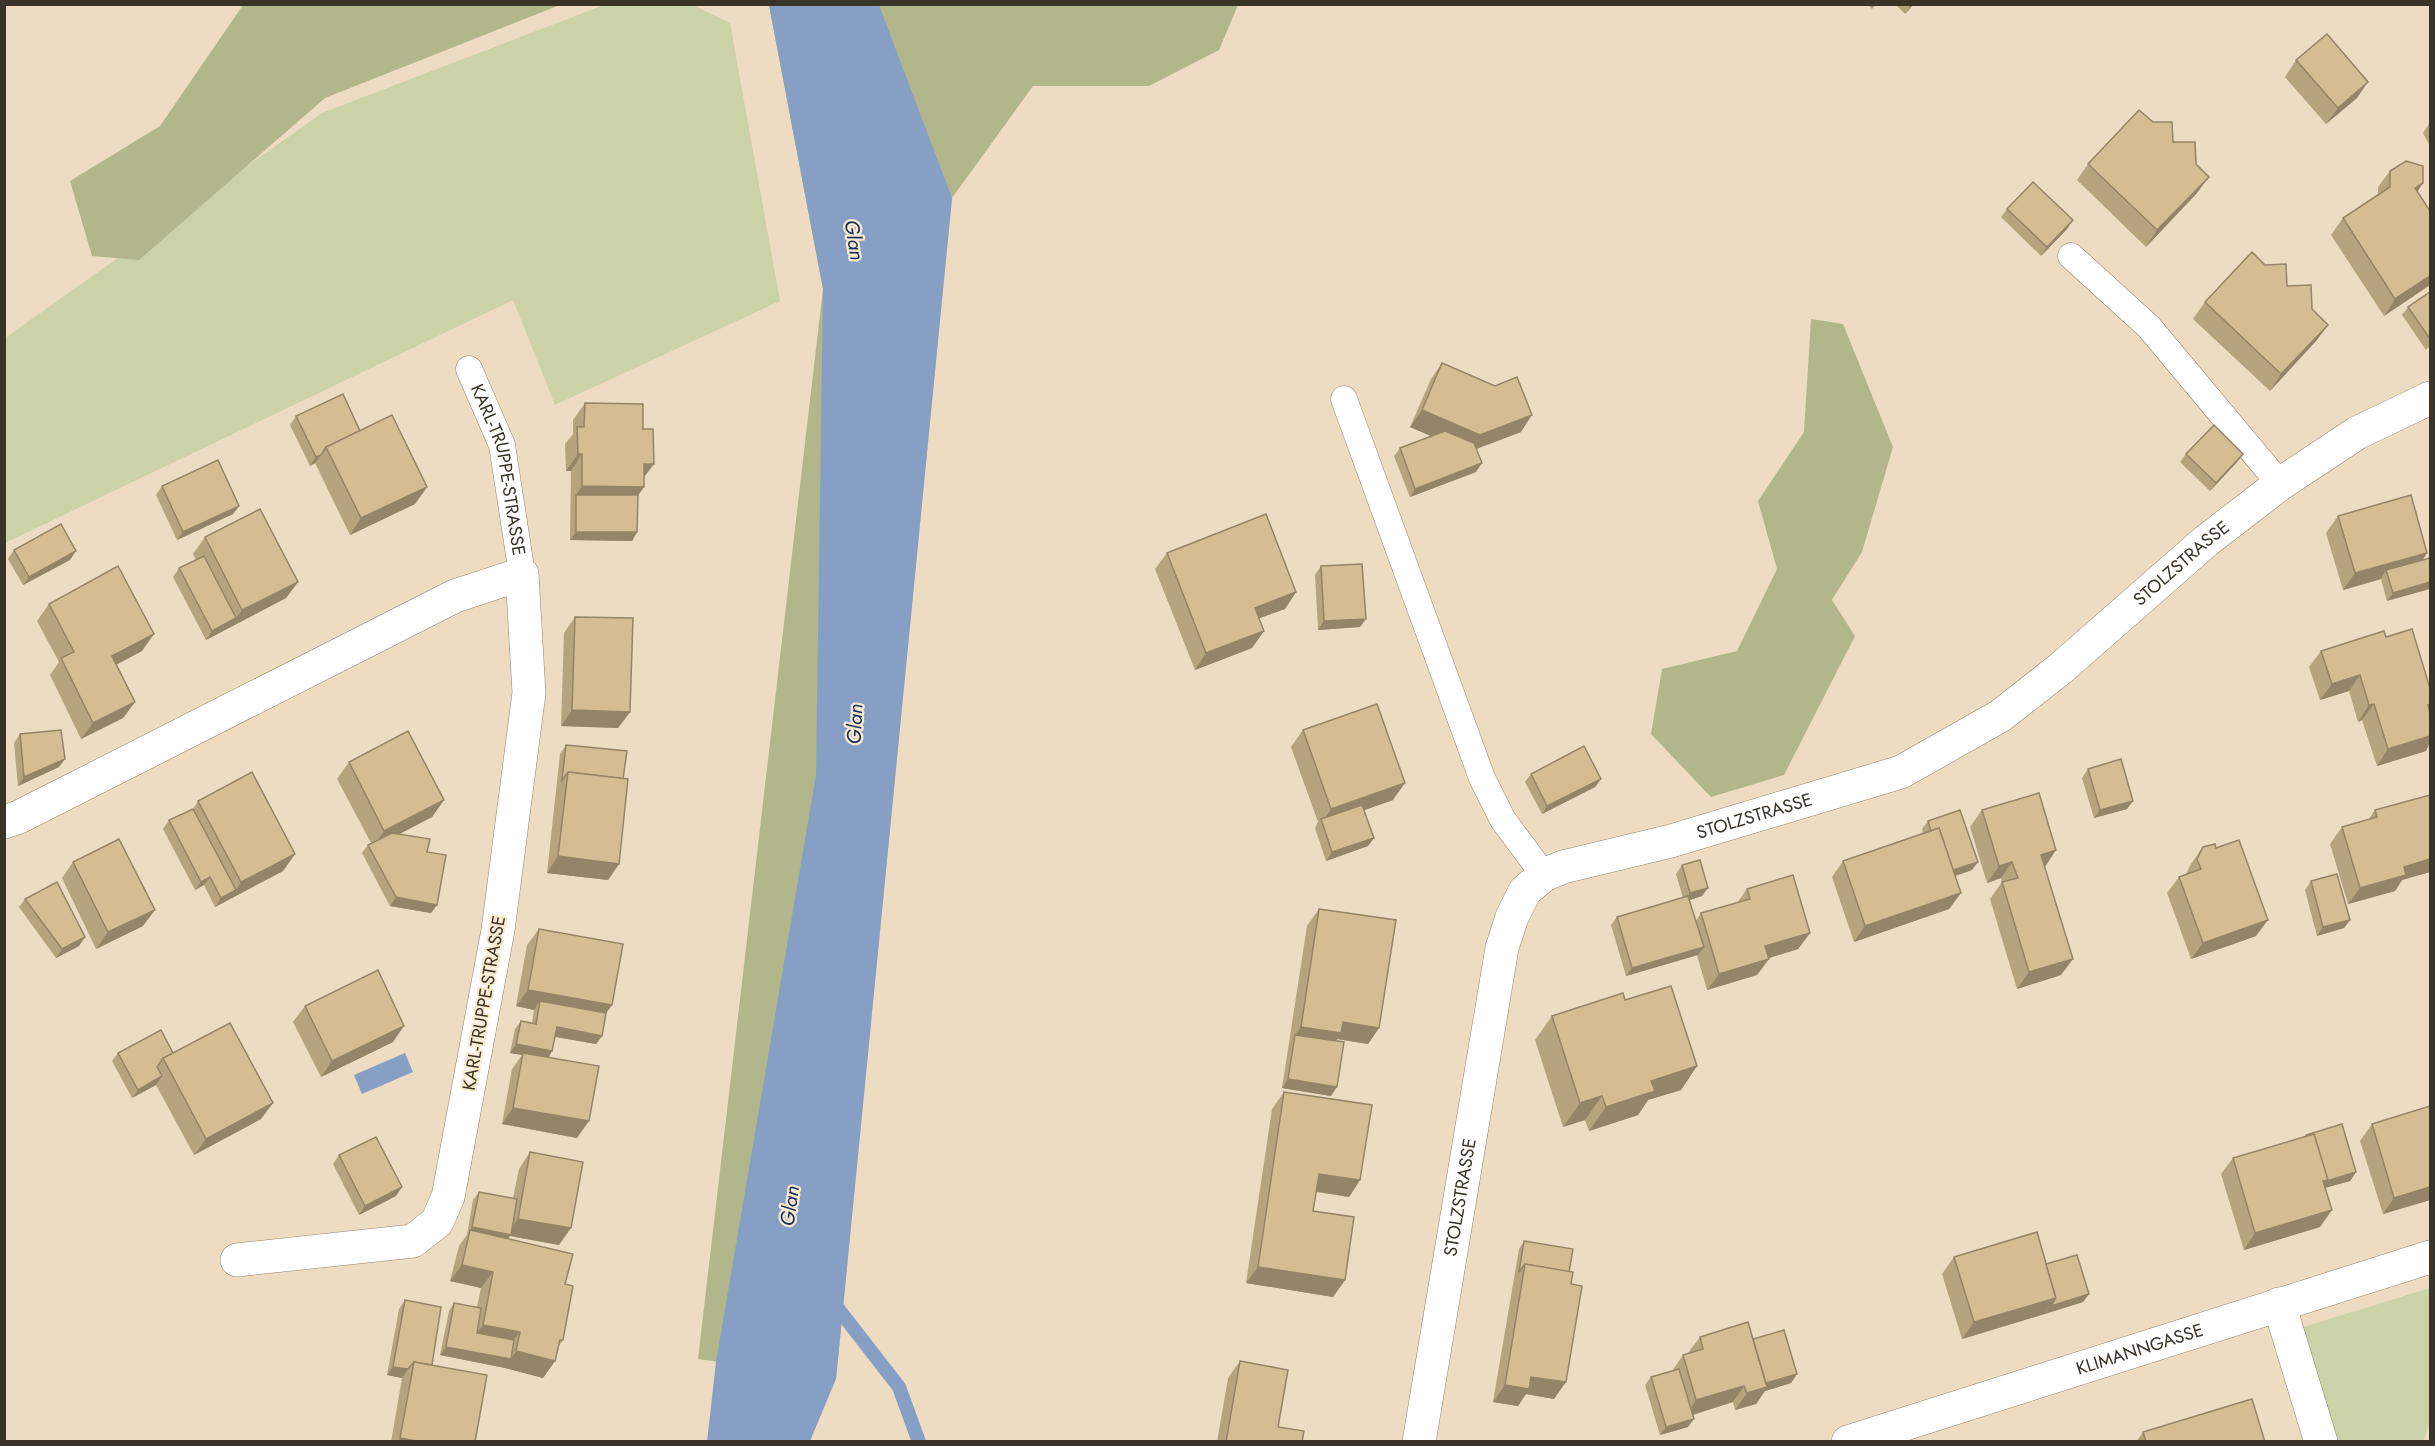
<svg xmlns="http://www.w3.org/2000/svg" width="2435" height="1446" viewBox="0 0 2435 1446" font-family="Jost,sans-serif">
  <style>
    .green { fill: #ccd2a8 }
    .forest { fill: #b1b78a }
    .water { fill: #889fc5 }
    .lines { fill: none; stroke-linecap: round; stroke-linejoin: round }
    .stream { stroke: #889fc5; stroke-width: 14 }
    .service-casing { stroke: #92836b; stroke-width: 27 }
    .minor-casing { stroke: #92836b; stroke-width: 34 }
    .service { stroke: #fff; stroke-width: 26 }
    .minor { stroke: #fff; stroke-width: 33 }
    .wall { fill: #b7a37e }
    .shaded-wall { fill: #958467 }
    .building { fill: #d5bd93; stroke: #958467; stroke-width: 1.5 }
    .labels { text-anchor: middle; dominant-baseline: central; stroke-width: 4.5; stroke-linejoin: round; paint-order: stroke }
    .street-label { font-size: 18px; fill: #393328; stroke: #faeacf }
    .water-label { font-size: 20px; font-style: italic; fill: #122e5d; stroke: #faeacf }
  </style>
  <rect width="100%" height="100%" fill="#eddcc2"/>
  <g class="green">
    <path d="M604 5H693L730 23 780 301 555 405 513 300 5 543V338L322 113Z"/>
    <path d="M2430 1288V1424L2423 1441H2332L2297 1329Z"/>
  </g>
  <g class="forest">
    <path d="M243 5V4L560 5 325 98 139 260 92 256 70 181 160 126Z"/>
    <path d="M769 5H1238L1219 50 1149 86H1033L952 198 836 1379 698 1359 823 289Z"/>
    <path d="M1811 319 1843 324 1893 447 1862 552 1832 600 1855 636 1784 775 1711 797 1651 734 1662 669 1737 651 1777 569 1758 501 1804 432Z"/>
  </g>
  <g class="water">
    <path d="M769 5H879L952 198 836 1379 810 1441 707 1442 716 1362 816 775 823 289Z"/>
    <path d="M405 1053 413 1072 362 1094 354 1075Z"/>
  </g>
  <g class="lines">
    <path class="stream" d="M833 1302 899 1387 919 1442"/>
    <defs>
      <g id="service">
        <path d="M2071 256 2149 327 2280 484"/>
        <path id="s1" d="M469 369 502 445 522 574"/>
        <path d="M1344 399 1482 778 1503 820 1544 875"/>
      </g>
      <g id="minor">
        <path d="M4 822 19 817 455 596 522 574 529 693 498 930 448 1197 437 1222 413 1241 237 1260"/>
        <path d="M2279 1304 2321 1442"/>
        <path id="s2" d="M1419 1442 1502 948 1512 917 1525 891 1544 875 1563 867 1671 841 1901 772 2000 716 2060 669 2206 541 2280 484 2357 433 2430 398"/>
        <path id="s3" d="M1848 1442 2430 1257"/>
      </g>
    </defs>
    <use href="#service" class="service-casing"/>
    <use href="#minor" class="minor-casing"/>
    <use href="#service" class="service"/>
    <use href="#minor" class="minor"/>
  </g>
  <g class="wall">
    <path d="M1867 4H1876L1872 9Z"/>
    <path d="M1895 4H1914L1905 14Z"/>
    <path d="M2296 60 2357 98 2326 124 2285 77Z"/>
    <path d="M2429 124H2430V146L2423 133Z"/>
    <path d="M2173 142 2197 193 2146 247 2077 180 2088 164Z"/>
    <path d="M2390 171 2418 191 2430 285 2384 316 2331 235 2343 218 2378 195V187Z"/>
    <path d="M2007 209 2073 220 2067 229 2041 256 2001 217Z"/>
    <path d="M2287 286 2328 325 2316 341 2270 391 2193 319 2205 302Z"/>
    <path d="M2430 292V346L2426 350 2402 315 2408 307Z"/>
    <path d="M1442 363 1521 432 1476 449V472L1410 497 1394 456 1400 448 1431 436 1410 427 1431 379Z"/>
    <path d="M585 403 644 478V487L638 495 637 532 632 541 570 540 571 471H566L565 444 573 434V420Z"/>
    <path d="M296 416 360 431 427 487 415 504 350 535 315 463 310 466 290 425Z"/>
    <path d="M2186 454H2243L2237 462 2210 491 2180 462Z"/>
    <path d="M162 486 239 506 233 514 177 540 156 495Z"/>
    <path d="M2338 516 2427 553 2422 561 2387 601 2381 579 2343 590 2326 533Z"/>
    <path d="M205 537 298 582 286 598 206 640 173 577 179 568 196 560 193 554Z"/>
    <path d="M14 550 70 560 23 585 8 559Z"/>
    <path d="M1167 553 1296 592 1285 609 1259 618 1264 631 1252 648 1195 670 1155 569Z"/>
    <path d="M1321 566 1360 627 1318 630 1315 575Z"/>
    <path d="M49 604 142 651 116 665 135 702 123 718 81 739 50 675 59 662 37 621Z"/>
    <path d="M575 617 630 712 618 728 561 726 564 633Z"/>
    <path d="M2386 637 2430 709 2429 711 2426 751 2377 766 2362 720 2358 722 2349 691 2320 700 2309 667 2321 651Z"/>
    <path d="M1303 730 1393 800 1364 810 1374 838 1368 846 1326 861 1315 828 1318 822 1291 747Z"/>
    <path d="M20 734 59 767 18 786 14 743Z"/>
    <path d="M566 745 623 779 619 864 608 880 547 873 560 754Z"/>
    <path d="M349 762 444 800 432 817 399 834 427 852 437 905 431 913 390 906 362 853 368 845 371 843 337 779Z"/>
    <path d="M2088 769 2127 809 2094 818 2082 778Z"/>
    <path d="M1531 774 1601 779 1595 787 1542 814 1525 782Z"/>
    <path d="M198 801 295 854 283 871 215 907 204 885 195 890 163 829 169 820 193 809Z"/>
    <path d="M1982 810 2045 867 2061 975 2017 989 1990 899 2002 882 2001 878 1987 883 1970 827Z"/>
    <path d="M2375 810 2430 872 2402 880 2395 891 2348 904 2330 844 2342 827 2369 819Z"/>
    <path d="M1928 821 1972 870 1955 876 1961 893 1949 909 1854 942 1832 877 1843 861 1923 833 1922 829Z"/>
    <path d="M2203 847 2216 848 2256 936 2191 959 2167 893 2179 877 2186 874 2191 864Z"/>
    <path d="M73 862 143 926 96 949 62 878Z"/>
    <path d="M1682 865 1702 896 1689 900 1696 921 1701 913 1737 903 1747 889 1810 933 1798 949 1769 958 1757 975 1707 990 1697 955 1626 976 1611 925 1617 917 1683 898 1676 874Z"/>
    <path d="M2311 881 2350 920 2344 928 2317 936 2305 890Z"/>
    <path d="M25 899 79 946 56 958 19 907Z"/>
    <path d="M1319 909 1379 1028 1368 1044 1337 1039 1336 1041 1331 1096 1282 1088 1307 926Z"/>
    <path d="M539 929 606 1013 602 1036 596 1044 555 1037 552 1051 549 1057 577 1138 502 1124 512 1069 522 1055 510 1053 515 1029 521 1021 532 1023 534 1010 516 1006 527 945Z"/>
    <path d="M1625 1000 1697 1066 1681 1090 1648 1100 1638 1115 1589 1131 1585 1120 1563 1127 1535 1040 1552 1016Z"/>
    <path d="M305 1006 393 1042 321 1077 293 1022Z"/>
    <path d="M118 1053H173L261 1119 194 1155 156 1085 132 1098 112 1061Z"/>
    <path d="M1284 1092 1360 1180 1349 1197 1316 1192 1313 1211 1345 1280 1333 1297 1246 1283 1272 1109Z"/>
    <path d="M2430 1106V1200L2383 1214 2360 1141 2372 1124Z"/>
    <path d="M2306 1135 2356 1172 2350 1181 2325 1188 2320 1227 2244 1250 2221 1174 2233 1158 2305 1137Z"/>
    <path d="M530 1152 559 1245 510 1236 508 1239 565 1284 563 1340 559 1346 555 1361 543 1378 505 1368 440 1355 449 1311 454 1303 477 1307 481 1288 450 1281 459 1246 467 1235 473 1200 479 1192 513 1198 519 1169Z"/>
    <path d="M339 1155 396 1196 359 1215 333 1164Z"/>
    <path d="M1524 1241 1569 1272 1554 1399 1526 1394 1518 1406 1493 1402 1519 1249Z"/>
    <path d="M1954 1257 2046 1264 2089 1294 2083 1302 1962 1339 1942 1274Z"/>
    <path d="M405 1300 432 1365 475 1442H391L402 1378 387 1375 399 1309Z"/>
    <path d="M1700 1337 1753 1339 1797 1374 1791 1383 1765 1391 1756 1404 1735 1410 1733 1402 1693 1415 1688 1427 1660 1435 1645 1385 1651 1377 1672 1371 1683 1355 1688 1353Z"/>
    <path d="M1240 1361 1278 1427 1302 1442H1217L1228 1378Z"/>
    <path d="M2143 1432 2265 1442H2136Z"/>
  </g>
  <g class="shaded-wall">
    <path d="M1912 4H1914L1905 14Z"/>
    <path d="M2368 82 2357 98 2326 124 2338 108Z"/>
    <path d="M2209 177 2197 193 2146 247 2157 230Z"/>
    <path d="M2423 183 2412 200 2415 188Z"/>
    <path d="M2073 220 2067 229 2041 256 2047 247Z"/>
    <path d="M2430 276V285L2384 316 2395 299Z"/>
    <path d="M2328 325 2316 341 2270 391 2281 374Z"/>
    <path d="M1422 410 1532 415 1521 432 1468 452 1410 427Z"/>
    <path d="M578 454H582L571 471H566Z"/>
    <path d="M2243 454 2237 462 2210 491 2216 483Z"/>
    <path d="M321 455 315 463 310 466 316 457Z"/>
    <path d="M1482 463 1476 472 1410 497 1415 489Z"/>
    <path d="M644 464H654L642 480Z"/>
    <path d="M582 486 644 487 632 504 576 495Z"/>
    <path d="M427 487 415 504 350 535 361 518Z"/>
    <path d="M239 506 233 514 177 540 183 532Z"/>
    <path d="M576 532H637L632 541 570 540Z"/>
    <path d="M76 551 70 560 23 585 29 577Z"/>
    <path d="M2427 553 2416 569 2386 570 2381 579 2343 590 2355 573Z"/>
    <path d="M298 582 286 598 206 640 212 631 236 618 242 610Z"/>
    <path d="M2430 582V589L2387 601 2393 593Z"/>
    <path d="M1296 592 1285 609 1243 624 1255 608Z"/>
    <path d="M1366 619 1360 627 1318 630 1324 621Z"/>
    <path d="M1264 631 1252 648 1195 670 1206 653Z"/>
    <path d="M154 634 142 651 100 673 112 656Z"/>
    <path d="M2360 675 2349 691 2320 700 2332 684Z"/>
    <path d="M135 702 123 718 81 739 93 723Z"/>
    <path d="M2374 704 2362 720 2358 722 2369 705Z"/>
    <path d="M572 710 630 712 618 728 561 726Z"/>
    <path d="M2430 736V743L2426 751 2377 766 2388 749Z"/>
    <path d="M65 759 59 767 18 786 24 777Z"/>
    <path d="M1601 779 1595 787 1542 814 1547 806Z"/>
    <path d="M1405 783 1393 800 1323 825 1322 823 1331 809Z"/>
    <path d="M444 800 432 817 373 848 384 831Z"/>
    <path d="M2133 801 2127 809 2094 818 2100 810Z"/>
    <path d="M1374 838 1368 846 1326 861 1332 852Z"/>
    <path d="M2056 850 2045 867 2041 855Z"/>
    <path d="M295 854 283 871 215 907 221 898 236 890 241 882Z"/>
    <path d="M558 856 619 864 608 880 547 873Z"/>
    <path d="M2430 859V872L2402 880 2395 891 2348 904 2360 888 2404 867Z"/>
    <path d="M1978 862 1972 870 1940 881 1945 873Z"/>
    <path d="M2012 862 2001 878 1987 883 1999 866Z"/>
    <path d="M210 877 204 885 195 890 201 882Z"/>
    <path d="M1708 888 1702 896 1684 902 1690 893Z"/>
    <path d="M1961 893 1949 909 1854 942 1865 926Z"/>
    <path d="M396 897 437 905 431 913 390 906Z"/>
    <path d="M155 910 143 926 96 949 108 932Z"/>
    <path d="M2268 920 2256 936 2191 959 2203 943Z"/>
    <path d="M2350 920 2344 928 2317 936 2323 927Z"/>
    <path d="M1810 933 1798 949 1753 963 1765 946Z"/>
    <path d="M85 937 79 946 56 958 62 949Z"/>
    <path d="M1704 947 1698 955 1626 976 1632 968Z"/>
    <path d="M1769 959 1757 975 1707 990 1719 974Z"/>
    <path d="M2073 959 2061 975 2017 989 2029 972Z"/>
    <path d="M528 990 612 1005 600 1022 540 1001 534 1010 516 1006Z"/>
    <path d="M1343 1022 1379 1028 1368 1044 1337 1039 1330 1050 1295 1035 1301 1027Z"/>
    <path d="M404 1026 393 1042 321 1077 332 1061Z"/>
    <path d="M557 1027 602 1036 596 1044 551 1036Z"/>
    <path d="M516 1044 552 1051 547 1060 523 1053 522 1055 510 1053Z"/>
    <path d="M1697 1066 1681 1090 1648 1100 1638 1115 1589 1131 1606 1107 1651 1081Z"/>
    <path d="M162 1076 156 1085 132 1098 138 1090Z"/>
    <path d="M1288 1079 1337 1087 1331 1096 1282 1088Z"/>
    <path d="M1602 1096 1585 1120 1563 1127 1580 1103Z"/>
    <path d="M273 1103 261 1119 194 1155 206 1139Z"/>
    <path d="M513 1108 589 1121 577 1138 502 1124Z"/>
    <path d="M2356 1172 2350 1181 2321 1189 2323 1181Z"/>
    <path d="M1319 1174 1360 1180 1349 1197 1308 1190Z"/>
    <path d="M402 1187 396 1196 359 1215 365 1206Z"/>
    <path d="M2430 1187V1200L2383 1214 2394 1198Z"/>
    <path d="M2332 1210 2320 1227 2244 1250 2255 1233Z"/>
    <path d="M518 1219 571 1228 559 1245 510 1236 505 1243 470 1231 472 1227 507 1234Z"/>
    <path d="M462 1265 493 1272 481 1288 450 1281Z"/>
    <path d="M1258 1267 1345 1280 1333 1297 1246 1283Z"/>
    <path d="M2089 1294 2083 1302 2045 1314 2051 1306Z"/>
    <path d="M2056 1298 2045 1314 1962 1339 1974 1322Z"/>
    <path d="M483 1325 520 1332 508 1348 471 1341Z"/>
    <path d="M446 1347 511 1359 516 1351 555 1361 543 1378 505 1368 440 1355Z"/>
    <path d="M393 1367 408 1369 402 1378 387 1375Z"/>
    <path d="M1797 1374 1791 1383 1765 1391 1756 1404 1735 1410 1747 1393 1759 1386Z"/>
    <path d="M1531 1377 1566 1382 1554 1399 1526 1394 1518 1406 1493 1402 1505 1385Z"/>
    <path d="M1744 1386 1733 1402 1685 1417 1696 1400Z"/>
    <path d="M1694 1419 1688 1427 1660 1435 1666 1427Z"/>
    <path d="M400 1438 421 1442H398Z"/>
  </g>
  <g class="building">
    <path d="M2327 34 2368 82 2338 108 2296 60Z"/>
    <path d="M2139 110 2153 122H2172L2173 142H2195L2196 164 2209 177 2157 230 2088 164Z"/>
    <path d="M2406 161 2423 166V183L2415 188 2430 211V276L2395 299 2343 218 2390 187V171Z"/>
    <path d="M2033 182 2073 220 2047 247 2007 209Z"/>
    <path d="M2252 252 2265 265 2286 264 2287 286 2311 285 2312 309 2328 325 2281 374 2205 302Z"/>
    <path d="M2430 292V339L2408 307Z"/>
    <path d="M1442 363 1495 386 1517 377 1532 415 1480 435 1422 410Z"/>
    <path d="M343 394 360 431 326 447 321 455 316 457 296 416Z"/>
    <path d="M585 403 643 404V429H653L654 464H644V487L582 486V454H578L577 427H584Z"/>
    <path d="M392 415 427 487 361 518 326 447Z"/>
    <path d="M2214 425 2243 454 2216 483 2186 454Z"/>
    <path d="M1445 431 1474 443 1482 463 1415 489 1400 448Z"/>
    <path d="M218 460 239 506 183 532 162 486Z"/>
    <path d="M576 495H638L637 532H576Z"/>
    <path d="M2411 495 2427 553 2355 573 2338 516Z"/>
    <path d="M260 509 298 582 242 610 205 537Z"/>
    <path d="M1266 514 1296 592 1255 608 1264 631 1206 653 1167 553Z"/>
    <path d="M61 524 76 551 29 577 14 550Z"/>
    <path d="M204 556 236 618 212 631 179 568Z"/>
    <path d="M2430 558V582L2393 593 2386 570Z"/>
    <path d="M1362 564 1366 619 1324 621 1321 566Z"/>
    <path d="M118 566 154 634 112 656 135 702 93 723 61 658 74 652 49 604Z"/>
    <path d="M575 617 633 618 630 712 572 710Z"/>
    <path d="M2412 629 2430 688V704L2428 705 2430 714V736L2388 749 2374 704 2369 705 2360 675 2332 684 2321 651 2384 631 2386 637Z"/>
    <path d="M1377 704 1405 783 1331 809 1303 730Z"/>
    <path d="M61 730 65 759 24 777 20 734Z"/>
    <path d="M408 731 444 800 384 831 349 762Z"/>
    <path d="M566 745 627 751 623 779 568 772 562 780Z"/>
    <path d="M1584 746 1601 779 1547 806 1531 774Z"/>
    <path d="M2121 759 2133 801 2100 810 2088 769Z"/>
    <path d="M252 772 295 854 241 882 198 801Z"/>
    <path d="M568 772 628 779 619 864 558 856Z"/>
    <path d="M2039 793 2056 850 2041 855 2073 959 2029 972 2002 882 2018 878 2012 862 1999 866 1982 810Z"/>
    <path d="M2430 795V859L2404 867 2406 875 2360 888 2342 827 2377 817 2375 810Z"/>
    <path d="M1362 805 1374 838 1332 852 1321 819Z"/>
    <path d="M193 809 236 890 221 898 210 877 201 882 169 820Z"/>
    <path d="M1960 810 1978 862 1953 870 1939 828 1931 831 1928 821Z"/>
    <path d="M1939 828 1961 893 1865 926 1843 861Z"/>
    <path d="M392 833 430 839 427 852 446 855 437 905 396 897 368 845Z"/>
    <path d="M119 839 155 910 108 932 73 862Z"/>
    <path d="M2239 840 2268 920 2203 943 2179 877 2201 869 2197 859 2203 847 2215 844 2216 848Z"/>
    <path d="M1700 860 1708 888 1690 893 1682 865Z"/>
    <path d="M2337 874 2350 920 2323 927 2311 881Z"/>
    <path d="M1793 875 1810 933 1765 946 1769 959 1719 974 1701 913 1750 899 1747 889Z"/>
    <path d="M57 882 85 937 62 949 25 899Z"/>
    <path d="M1688 896 1704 947 1632 968 1617 917Z"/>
    <path d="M1319 909 1396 920 1379 1028 1343 1022 1341 1033 1301 1027Z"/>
    <path d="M539 929 623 944 612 1005 528 990Z"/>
    <path d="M378 970 404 1026 332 1061 305 1006Z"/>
    <path d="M1671 986 1697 1066 1651 1081 1655 1091 1606 1107 1602 1096 1580 1103 1552 1016 1623 993 1625 1000Z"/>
    <path d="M540 1001 606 1013 602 1036 557 1027 552 1051 516 1044 521 1021 536 1024Z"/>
    <path d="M230 1023 273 1103 206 1139 163 1058Z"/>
    <path d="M161 1030 173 1053 163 1058 157 1067 162 1076 138 1090 118 1053Z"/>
    <path d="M1295 1035 1344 1042 1337 1087 1288 1079Z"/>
    <path d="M523 1053 599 1066 589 1121 513 1108Z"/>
    <path d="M1284 1092 1372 1105 1360 1180 1319 1174 1316 1193 1313 1211 1354 1217 1345 1280 1258 1267Z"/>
    <path d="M2430 1106V1187L2394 1198 2372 1124Z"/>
    <path d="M2342 1124 2356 1172 2327 1181 2314 1134 2307 1136 2306 1135Z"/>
    <path d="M2314 1134 2328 1180 2323 1181 2332 1210 2255 1233 2233 1158Z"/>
    <path d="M376 1137 402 1187 365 1206 339 1155Z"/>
    <path d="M530 1152 583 1162 571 1228 518 1219Z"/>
    <path d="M479 1192 517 1199 511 1235 472 1227Z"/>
    <path d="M470 1230 573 1254 565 1284 573 1286 563 1340H560L555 1361 516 1351 520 1332 483 1325 493 1272 462 1265Z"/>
    <path d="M2037 1232 2056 1298 1974 1322 1954 1257Z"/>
    <path d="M1524 1241 1573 1249 1569 1272 1525 1264 1519 1272Z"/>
    <path d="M2077 1255 2089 1294 2051 1306 2056 1298 2046 1264Z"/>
    <path d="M1525 1264 1573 1272 1571 1284 1582 1286 1566 1382 1531 1377 1529 1389 1505 1385Z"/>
    <path d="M405 1300 441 1307 432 1365 414 1362 408 1369 393 1367Z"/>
    <path d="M454 1303 481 1308 477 1333 514 1340 511 1359 446 1347Z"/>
    <path d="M1748 1322 1767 1387 1747 1393 1744 1386 1696 1400 1683 1355 1703 1349 1700 1337Z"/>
    <path d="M1784 1330 1797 1374 1766 1383 1753 1339Z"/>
    <path d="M1240 1361 1288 1370 1278 1427 1304 1431 1302 1442H1226Z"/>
    <path d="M414 1362 487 1375 475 1442H421L400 1438Z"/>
    <path d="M1679 1369 1694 1419 1666 1427 1651 1377Z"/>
    <path d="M2252 1399 2265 1442H2146L2143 1432Z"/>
  </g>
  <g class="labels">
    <g class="street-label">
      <text stroke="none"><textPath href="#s1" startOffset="106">KARL-TRUPPE-STRASSE</textPath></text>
      <text stroke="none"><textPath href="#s2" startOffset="1310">STOLZSTRASSE</textPath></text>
      <text stroke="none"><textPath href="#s2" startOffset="806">STOLZSTRASSE</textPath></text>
      <text transform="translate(484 1003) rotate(-80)">KARL-TRUPPE-STRASSE</text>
      <text stroke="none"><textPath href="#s2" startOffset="248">STOLZSTRASSE</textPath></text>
      <text stroke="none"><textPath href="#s3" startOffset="306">KLIMANNGASSE</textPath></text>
    </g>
    <g class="water-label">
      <text transform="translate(854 240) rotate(81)">Glan</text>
      <text transform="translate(855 724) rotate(-87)">Glan</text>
      <text transform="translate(790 1206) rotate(-82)">Glan</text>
    </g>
  </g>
  <rect width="2435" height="1446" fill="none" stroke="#393328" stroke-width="12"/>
</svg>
